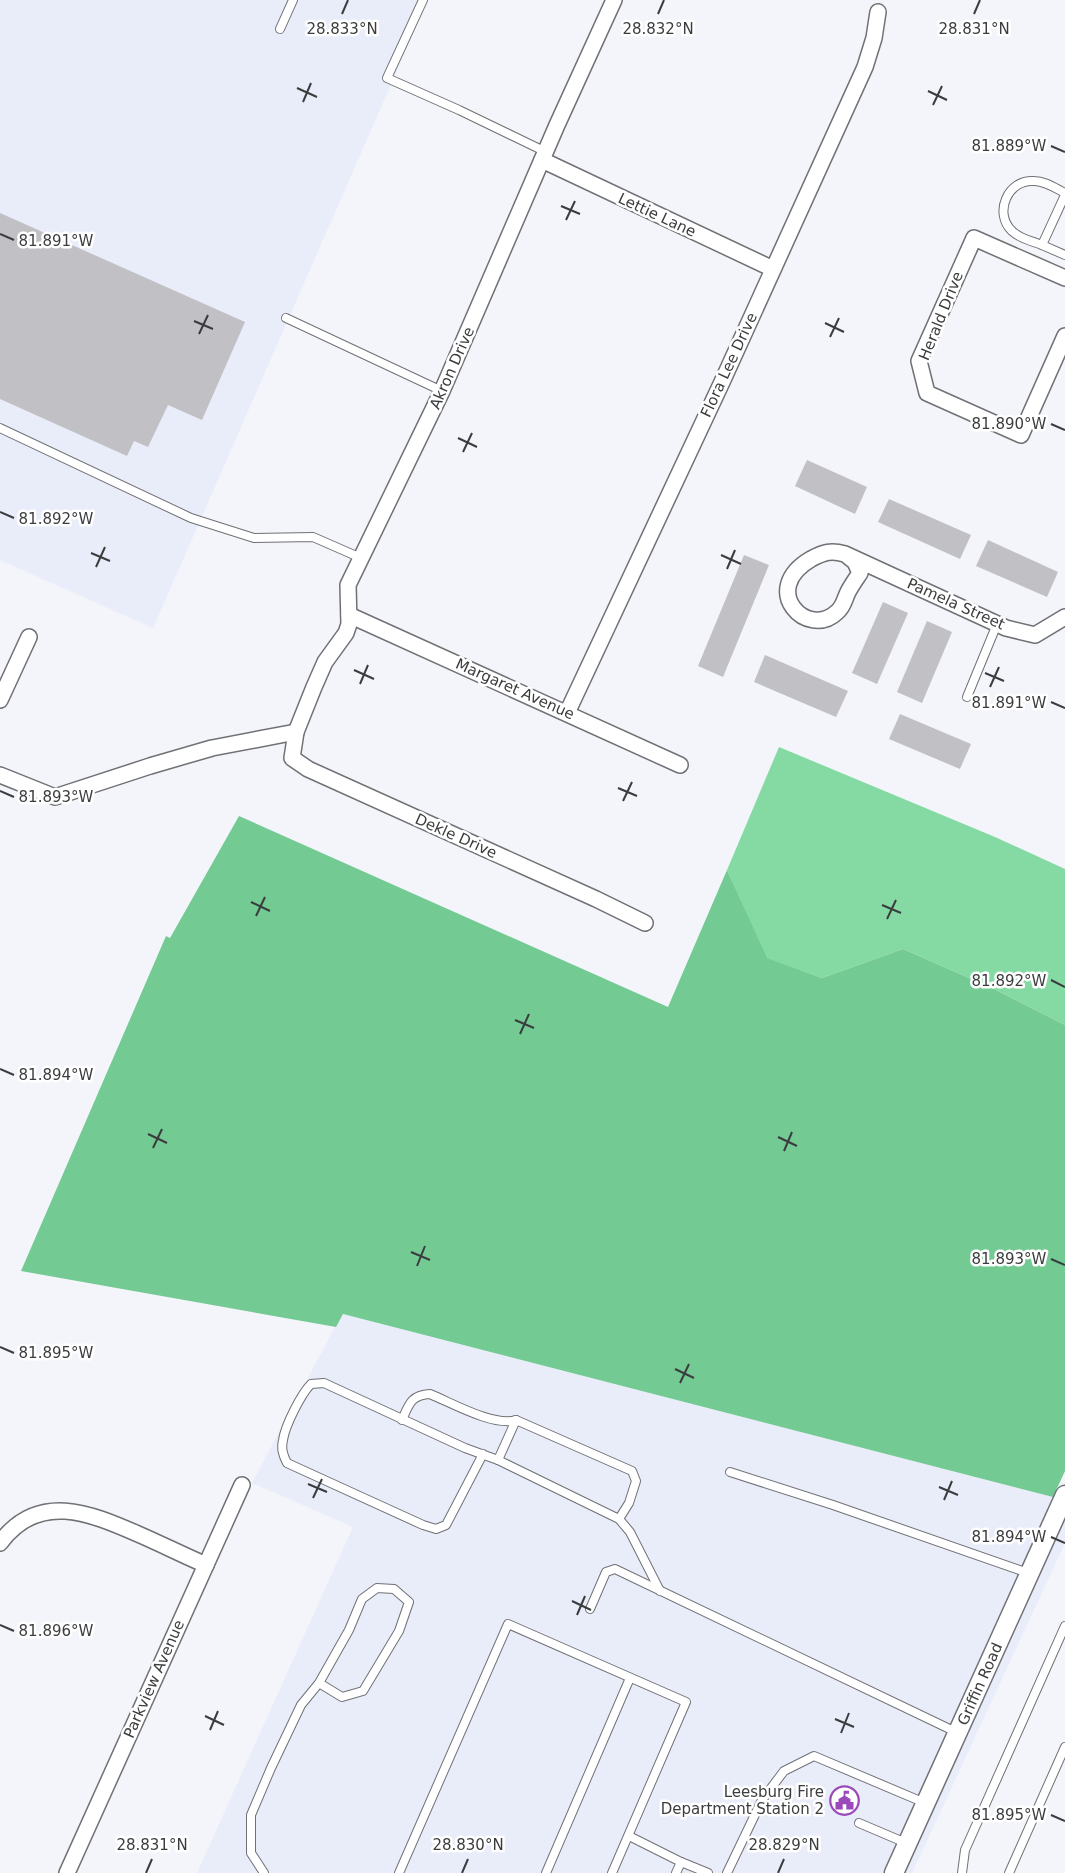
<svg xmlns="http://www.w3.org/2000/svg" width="1065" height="1873" viewBox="0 0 1065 1873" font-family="'DejaVu Sans',sans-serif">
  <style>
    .built { fill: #e9ecf9 }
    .green { fill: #85daa4 }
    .forest { fill: #73ca93 }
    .building { fill: #c1c0c5 }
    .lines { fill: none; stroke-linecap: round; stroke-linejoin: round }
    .service-casing { stroke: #6f7175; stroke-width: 10 }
    .minor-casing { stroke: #6f7175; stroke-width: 18 }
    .tertiary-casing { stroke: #6f7175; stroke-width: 21 }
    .service { stroke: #fff; stroke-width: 8 }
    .minor { stroke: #fff; stroke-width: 15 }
    .tertiary { stroke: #fff; stroke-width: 18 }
    .ticks { fill: none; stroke: #3b3c3e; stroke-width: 2 }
    .labels { text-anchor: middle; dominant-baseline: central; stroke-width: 5; stroke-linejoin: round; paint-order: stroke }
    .street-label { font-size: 15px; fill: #3b3c3e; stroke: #fff }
    .poi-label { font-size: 15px; fill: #3b3c3e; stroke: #fff; text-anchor: end }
    .ticks-label { font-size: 15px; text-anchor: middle; fill: #3b3c3e; stroke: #fff; stroke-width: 5; stroke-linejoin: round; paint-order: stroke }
  </style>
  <rect width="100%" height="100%" fill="#f3f5fa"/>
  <g class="built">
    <path d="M0 0H428L153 628 0 560Z"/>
    <path d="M342 1314 1053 1497 883 1873H197L353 1527 252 1483Z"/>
    <path d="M1065 1520V1543L912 1873H905Z"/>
  </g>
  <path class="green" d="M779 747 995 837 1065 869V1025L994 989 903 949 822 978 766 958 727 870Z"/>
  <path class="forest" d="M239 816 668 1007 727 870 767 958 822 978 903 949 994 989 1065 1025V1471L1053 1497 343 1314 336 1327 21 1271 166 936 170 938Z"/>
  <g class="building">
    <path d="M0 213 245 322 202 420 168 405 148 447 134 441 127 456 0 399Z"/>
    <path d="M807 460 867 487 855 514 795 486Z"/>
    <path d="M889 499 971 535 960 559 878 522Z"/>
    <path d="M988 540 1058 572 1047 597 976 566Z"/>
    <path d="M744 555 769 565 723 677 698 666Z"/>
    <path d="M883 602 908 613 877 684 852 673Z"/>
    <path d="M927 621 952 632 922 703 897 692Z"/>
    <path d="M765 655 848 691 836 717 754 682Z"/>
    <path d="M900 714 971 744 960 769 889 739Z"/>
  </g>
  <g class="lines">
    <defs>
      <g id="service">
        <path d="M423 0 387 78 459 110 546 152"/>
        <path d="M280 29 293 0"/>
        <path d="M1065 195 1042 245 1065 255"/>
        <path d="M1042 245C1032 241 1020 239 1012 231 993 213 1008 179 1034 181 1045 181 1055 188 1065 193"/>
        <path d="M286 318 442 391"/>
        <path d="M0 428 191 518 254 538 313 537 361 558"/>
        <path d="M967 697 997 624"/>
        <path d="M402 1420C409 1404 411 1395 430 1394 452 1403 494 1427 516 1420"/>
        <path d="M483 1454 446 1525 436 1529 423 1525 287 1463C283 1455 281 1449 283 1440 285 1426 301 1394 311 1384L324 1383 465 1448 498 1460"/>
        <path d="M730 1472 833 1505 1028 1573"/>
        <path d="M619 1519 629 1503 636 1481 632 1471 516 1420 498 1460 619 1519 630 1532 660 1591"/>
        <path d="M590 1609 606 1572 615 1569 956 1732"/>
        <path d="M859 1823 906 1843"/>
        <path d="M629 1836 681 1862 676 1873"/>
        <path d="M681 1862 708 1873"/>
        <path d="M264 1873 251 1853V1815L271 1768 301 1705 319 1683 349 1630 362 1599 377 1588 394 1589 409 1602 399 1631 363 1691 342 1697 319 1683"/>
        <path d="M399 1873 508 1624 686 1702 612 1873"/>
        <path d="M546 1873 630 1678"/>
        <path d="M727 1873 762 1800 784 1771 814 1756 925 1803"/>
        <path d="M962 1873 965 1850 1065 1626"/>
        <path d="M1009 1873 1065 1747"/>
      </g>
      <g id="minor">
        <path d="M614 0 557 125 442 391 348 585 349 624 346 633 325 662 314 687 296 732 292 758 308 769 596 899 645 923"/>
        <path d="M542 160 773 269"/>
        <path d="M1065 278 974 238 919 361 927 393 1021 435 1065 336"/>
        <path d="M845 554 855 562 860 573C856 579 851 586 848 592 844 600 844 606 837 612 808 640 758 590 811 559 824 552 831 550 845 554L1006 628 1035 635 1065 617"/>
        <path d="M349 615 680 765"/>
        <path d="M0 700 29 637"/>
        <path d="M567 713 722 382 865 67 874 38 878 12"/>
        <path d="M0 775 55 797 150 766 212 748 296 732"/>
        <path d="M0 1543C38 1491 90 1513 138 1534 161 1544 183 1555 206 1565"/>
        <path d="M67 1873 242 1485"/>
      </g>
      <path id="tertiary" d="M894 1873 1065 1495"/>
    </defs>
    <use href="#service" class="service-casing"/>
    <use href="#minor" class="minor-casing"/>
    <use href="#tertiary" class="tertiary-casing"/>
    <use href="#service" class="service"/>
    <use href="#minor" class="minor"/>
    <use href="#tertiary" class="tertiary"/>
  </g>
  <path class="ticks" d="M342 14 348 0M658 14 664 0M974 14 980 0M297 88 317 97M928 91 947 100M303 102 311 83M933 105 942 86M1051 146 1065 152M561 206 580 214M566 220 575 201M0 234 14 240M194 321 213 329M825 323 844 332M199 334 208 315M830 337 839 318M1051 424 1065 430M458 438 477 447M463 452 472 433M0 512 14 518M91 553 110 561M721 555 741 564M96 567 105 547M727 569 735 550M354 670 374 679M985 673 1004 681M360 684 368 665M990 687 999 667M1051 702 1065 708M618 788 637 796M0 791 14 797M623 801 632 782M251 902 270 911M882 905 901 913M256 916 265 897M887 919 896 900M1051 980 1065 987M515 1020 534 1028M520 1034 529 1014M0 1069 14 1075M148 1134 167 1143M778 1137 797 1146M153 1148 162 1129M784 1151 792 1132M411 1252 430 1260M1051 1259 1065 1265M417 1266 425 1246M0 1347 14 1353M675 1369 694 1378M680 1383 689 1364M308 1484 327 1492M939 1487 958 1495M313 1498 322 1479M944 1500 952 1481M1051 1537 1065 1543M572 1601 591 1610M577 1615 585 1596M0 1625 14 1631M205 1716 224 1725M835 1719 854 1727M210 1730 218 1711M841 1733 849 1713M1051 1815 1065 1821M146 1873 152 1859M462 1873 468 1859M778 1873 784 1859"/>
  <defs>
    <symbol id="civic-ring" viewBox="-11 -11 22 22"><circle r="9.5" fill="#fff" stroke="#9b4ab9" stroke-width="1.5"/><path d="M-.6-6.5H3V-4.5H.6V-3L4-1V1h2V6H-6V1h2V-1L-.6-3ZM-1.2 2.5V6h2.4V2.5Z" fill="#9b4ab9"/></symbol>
  </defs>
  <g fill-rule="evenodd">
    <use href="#civic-ring" x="828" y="1784" width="33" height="33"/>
  </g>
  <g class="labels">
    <g class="street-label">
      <text transform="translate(657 215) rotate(25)">Lettie Lane</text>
      <text transform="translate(941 316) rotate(-68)">Herald Drive</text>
      <text transform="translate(729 365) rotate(-65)">Flora Lee Drive</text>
      <text transform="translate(452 368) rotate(-66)">Akron Drive</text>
      <text transform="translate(956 604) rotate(24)">Pamela Street</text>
      <text transform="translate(515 689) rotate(24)">Margaret Avenue</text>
      <text transform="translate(456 836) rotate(24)">Dekle Drive</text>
      <text transform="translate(154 1679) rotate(-66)">Parkview Avenue</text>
      <text transform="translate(980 1684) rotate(-66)">Griffin Road</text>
    </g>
    <g class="poi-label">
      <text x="824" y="1792">Leesburg Fire<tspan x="824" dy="17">Department Station 2</tspan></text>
    </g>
  </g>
  <g class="ticks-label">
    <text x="342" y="34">28.833°N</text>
    <text x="658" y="34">28.832°N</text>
    <text x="974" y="34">28.831°N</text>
    <text x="1009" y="151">81.889°W</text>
    <text x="56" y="246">81.891°W</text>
    <text x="1009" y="429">81.890°W</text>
    <text x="56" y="524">81.892°W</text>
    <text x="1009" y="708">81.891°W</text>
    <text x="56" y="802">81.893°W</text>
    <text x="1009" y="986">81.892°W</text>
    <text x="56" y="1080">81.894°W</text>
    <text x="1009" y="1264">81.893°W</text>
    <text x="56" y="1358">81.895°W</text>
    <text x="1009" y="1542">81.894°W</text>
    <text x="56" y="1636">81.896°W</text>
    <text x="1009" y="1820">81.895°W</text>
    <text x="152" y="1850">28.831°N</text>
    <text x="468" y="1850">28.830°N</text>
    <text x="784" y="1850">28.829°N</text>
  </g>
</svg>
